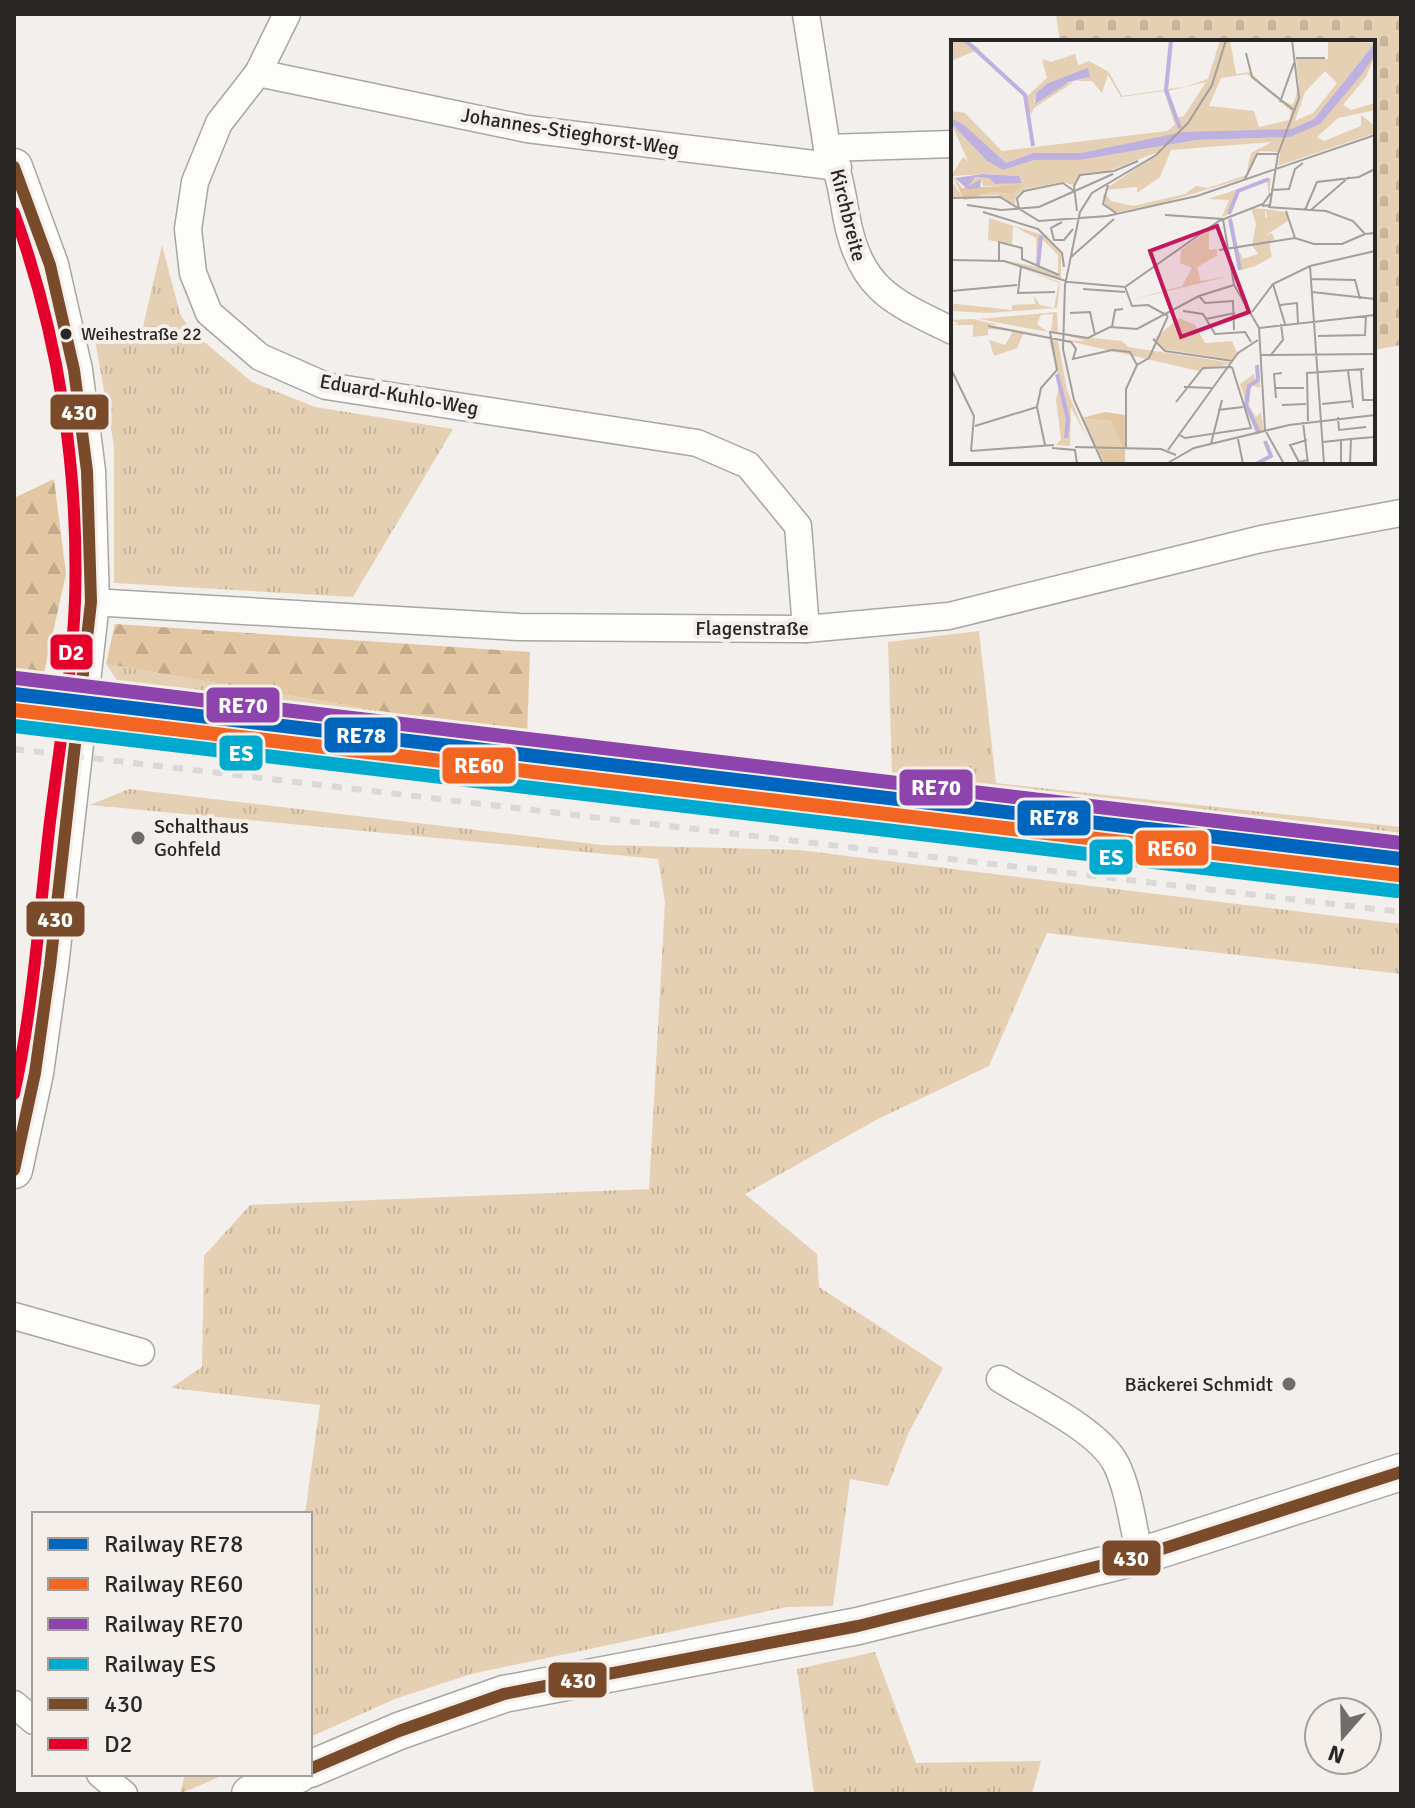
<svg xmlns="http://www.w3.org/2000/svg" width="1415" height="1808" viewBox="0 0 1415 1808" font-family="Signika,sans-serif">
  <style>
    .grass { fill: url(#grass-tufts) }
    .forest { fill: url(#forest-firs) }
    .cemetery { fill: url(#cemetery-stones) }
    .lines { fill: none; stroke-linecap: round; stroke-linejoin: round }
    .minor-casing { stroke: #a8a6a3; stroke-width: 29 }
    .secondary-casing { stroke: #a8a6a3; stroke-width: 39 }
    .minor { stroke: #fdfdfc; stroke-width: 26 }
    .secondary { stroke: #fdfdfc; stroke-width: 36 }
    .rail { stroke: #d9d9d8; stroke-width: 6; stroke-dasharray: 10 10; stroke-linecap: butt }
    .bus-1-casing { stroke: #f4efea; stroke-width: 18 }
    .bus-2-casing { stroke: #f4efea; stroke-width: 18 }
    .bus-1 { stroke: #7a4b2a; stroke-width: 12 }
    .bus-2 { stroke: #e4002b; stroke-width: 12 }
    .rail-1-casing { stroke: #f4efea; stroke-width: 20 }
    .rail-2-casing { stroke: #f4efea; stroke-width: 20 }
    .rail-3-casing { stroke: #f4efea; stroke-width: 20 }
    .rail-4-casing { stroke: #f4efea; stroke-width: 20 }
    .rail-1 { stroke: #0065bd; stroke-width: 14 }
    .rail-2 { stroke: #f26522; stroke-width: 14 }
    .rail-3 { stroke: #8e44ad; stroke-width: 14 }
    .rail-4 { stroke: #00a9ce; stroke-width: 14 }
    .bus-dot { fill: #292725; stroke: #f4efea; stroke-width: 3 }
    .poi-dot { fill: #6f6d6b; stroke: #f4efea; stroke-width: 3 }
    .labels { text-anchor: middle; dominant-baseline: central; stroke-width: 8; stroke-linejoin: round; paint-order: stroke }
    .bus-label { font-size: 18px; fill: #292725; stroke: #f4efea; text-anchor: start }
    .street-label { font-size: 20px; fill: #292725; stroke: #f4efea }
    .poi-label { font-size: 20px; fill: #292725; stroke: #f4efea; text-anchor: start }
    .inset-river { fill: none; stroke: #beb0df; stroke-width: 4 }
    .inset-road { fill: none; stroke: #a29f9c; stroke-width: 2 }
    .view { fill: #c2185b; fill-opacity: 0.15; stroke: #c2185b; stroke-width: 4 }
    .inset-edge { fill: none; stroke: #292725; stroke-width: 4 }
    .line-badge { stroke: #f4efea; stroke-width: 3 }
    .badge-label { font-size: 22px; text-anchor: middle; font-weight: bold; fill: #fff }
  </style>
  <defs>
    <pattern id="grass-tufts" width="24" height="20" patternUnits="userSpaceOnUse" patternTransform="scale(2)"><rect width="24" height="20" fill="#e6d0b3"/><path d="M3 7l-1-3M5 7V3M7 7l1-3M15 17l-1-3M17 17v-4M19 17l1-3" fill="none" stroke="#c5b39a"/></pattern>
    <pattern id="forest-firs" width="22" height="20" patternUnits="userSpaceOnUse" patternTransform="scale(2)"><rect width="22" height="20" fill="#e3c6a2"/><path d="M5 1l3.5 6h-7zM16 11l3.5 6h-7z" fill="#c3aa8b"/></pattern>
    <pattern id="cemetery-stones" width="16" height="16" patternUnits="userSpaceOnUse" patternTransform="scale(2)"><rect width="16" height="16" fill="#e6d0b3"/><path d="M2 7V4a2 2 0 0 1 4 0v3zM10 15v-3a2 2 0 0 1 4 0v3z" fill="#c5b39a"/></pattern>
  </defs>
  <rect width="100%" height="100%" fill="#f2efec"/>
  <g class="grass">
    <path d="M162 245 180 314 191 331 252 382 315 407 453 429 353 597 114 583V446L93 329 142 331Z"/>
    <path d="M979 631 996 783 1401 827V845L504 742 125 692 106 664 527 736 892 776 888 642Z"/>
    <path d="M129 789 602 845 799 850 1401 924V974L1047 933 989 1066 876 1120 745 1194 817 1254 819 1287 943 1368 908 1434 888 1486 850 1479 833 1606 787 1607 471 1674 395 1699 310 1737V1514H305L320 1405 171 1388 202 1367 204 1256 250 1205 649 1189 665 902 658 859 90 805Z"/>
    <path d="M875 1652 916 1763 1041 1761 1032 1794H814L797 1669Z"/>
    <path d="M185 1774H226L180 1794Z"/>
  </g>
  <g class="forest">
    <path d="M54 479 66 574 42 682 14 678V498Z"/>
    <path d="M115 624 530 652 527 736 106 664Z"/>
  </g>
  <path class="cemetery" d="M1056 14H1401V345L1373 350V42H1060Z"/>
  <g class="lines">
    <defs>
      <g id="minor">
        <path d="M287 14 258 73 219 123 195 182 188 229 193 273 209 313 260 357 326 386 697 443 748 465 798 526 806 629"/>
        <path d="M806 14 827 148C840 171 842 194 847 220 861 290 893 302 953 331"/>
        <path d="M258 73 527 129 838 167"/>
        <path d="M827 148 953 144"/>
        <path d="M91 602 519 627 806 629 949 616 1261 539 1401 513"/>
        <path d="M14 1316 141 1352"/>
        <path d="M1000 1379C1032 1399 1099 1430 1116 1464 1129 1490 1133 1527 1140 1556"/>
        <path d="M14 1704 34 1721"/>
        <path d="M100 1774 124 1794"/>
      </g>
      <g id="secondary">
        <path d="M14 167 50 265 74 370 87 471 91 602 50 966 35 1073 14 1170"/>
        <path d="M310 1769 399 1731 504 1694 858 1626 1140 1556 1401 1472"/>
        <path d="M250 1794 299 1774"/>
      </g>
    </defs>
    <use href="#minor" class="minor-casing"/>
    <use href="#secondary" class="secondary-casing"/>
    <use href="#minor" class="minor"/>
    <use href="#secondary" class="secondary"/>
    <g class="rail">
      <path d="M14 730 1401 893"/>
      <path d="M14 749 1401 912"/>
    </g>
    <defs>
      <g id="bus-1">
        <path d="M14 167 50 265 74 370 87 471 91 602 50 966 35 1073 14 1170"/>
        <path d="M310 1769 399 1731 504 1694 858 1626 1140 1556 1401 1472"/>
      </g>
      <path id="bus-2" d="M14 213C59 336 79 470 75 601 72 677 58 754 49 830 39 918 33 1008 14 1094"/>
    </defs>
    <use href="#bus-1" class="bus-1-casing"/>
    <use href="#bus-2" class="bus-2-casing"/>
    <use href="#bus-1" class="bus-1"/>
    <use href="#bus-2" class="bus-2"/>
    <defs>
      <path id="rail-1" d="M14 694 1401 859"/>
      <path id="rail-2" d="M14 710 1399 875"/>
      <path id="rail-3" d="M16 678 1401 843"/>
      <path id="rail-4" d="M14 726 1397 891"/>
    </defs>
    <use href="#rail-1" class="rail-1-casing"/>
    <use href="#rail-2" class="rail-2-casing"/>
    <use href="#rail-3" class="rail-3-casing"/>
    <use href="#rail-4" class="rail-4-casing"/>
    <use href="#rail-1" class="rail-1"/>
    <use href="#rail-2" class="rail-2"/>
    <use href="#rail-3" class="rail-3"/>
    <use href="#rail-4" class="rail-4"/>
  </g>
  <circle class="bus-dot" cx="66" cy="334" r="7"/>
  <g class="poi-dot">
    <circle cx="138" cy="838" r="8"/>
    <circle cx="1289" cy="1384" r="8"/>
  </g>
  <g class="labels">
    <g class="bus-label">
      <text x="81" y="334">Weihestraße 22</text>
    </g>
    <g class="street-label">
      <text transform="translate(570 132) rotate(9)">Johannes-Stieghorst-Weg</text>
      <text transform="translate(848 215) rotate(76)">Kirchbreite</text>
      <text transform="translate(399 395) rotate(10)">Eduard-Kuhlo-Weg</text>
      <text x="752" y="628">Flagenstraße</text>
    </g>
    <g class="poi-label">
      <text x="154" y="826">Schalthaus<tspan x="154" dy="23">Gohfeld</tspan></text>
      <text x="1273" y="1384" text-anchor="end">Bäckerei Schmidt</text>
    </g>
  </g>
  <g transform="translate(951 40)">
    <rect width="424" height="424" fill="#f2efec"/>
    <path d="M0 0H14L29 9 0 21ZM269 0H279L285 34 299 32 327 59 342 65 348 46 345 19H377V0L424 3 363 79 340 89 233 93 130 113H82L55 123 0 78V71L14 73 51 111 216 91 224 85 213 51 170 57 157 35 151 53 141 41H124L83 68 80 75 74 58 96 38 138 21 158 32 171 56 213 50 219 6 217 49 233 47 257 39ZM137 29 139 37 111 45 83 63 85 53 97 43ZM374 31 386 43 362 73 344 81 354 52ZM296 34 340 71 338 80 308 87 303 71 258 66 270 38ZM255 42 233 76 227 78 217 51ZM424 15 415 37 392 65 400 70 424 63V70L387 78 366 97 373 101 410 86V75L424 86V93L327 126 329 112 309 111 294 138 215 162 166 172 156 168 152 157 153 152 160 161 182 166 234 154 245 146 257 148 295 135 300 113 321 102 220 110 209 137 186 153V147L153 150 210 111 157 131 132 133 122 145 112 142 74 149 65 156 64 165 46 155 0 157V136L12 117 17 121 0 83 36 121 52 130 83 120H129L247 100 335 97 369 84ZM34 134 68 136 71 142 44 144 38 138 21 137 18 147 30 139 32 146H68L59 154 42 152 14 160 2 143V136ZM320 138 318 157 316 142 288 152 278 174 271 177 278 160 257 159ZM300 168 314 169V196L321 193 324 200 318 202 321 217 304 226 291 230 281 231 290 230 286 206 292 219 307 214 301 205 305 184ZM38 178 92 195 110 214V239L53 220 86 227 85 198 62 186 61 204 37 200ZM90 198 107 215V235L89 228ZM258 190V210L266 209V216L246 227 250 241 279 236 180 260 231 246 241 228 229 223 230 210ZM71 229 109 242 106 268 37 273 0 271V264H6L61 270V265L84 264 83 256 89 265 103 268 108 243ZM106 272 107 293H100L102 274 90 275 86 284 97 292 28 279ZM22 279 48 285H36L96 295 73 292 66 308 43 316 38 300 54 305 62 291 37 289V295L22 297V285H0L8 284 0 280ZM113 295 171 301 177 307 282 323 248 331 113 300 135 301ZM98 300 107 301 116 350 136 398 120 367 119 406 105 405 110 399 105 360 109 342ZM303 334 304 340 309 335V348L300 345 298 366 305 377 310 372 313 392 305 395 289 344ZM131 378 160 381 172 410H147Z" fill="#e6d0b3" fill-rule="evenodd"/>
    <path d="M2 136 11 148 71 145 61 154 42 152 13 160ZM154 372 174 375V424H154L147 410H172L160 381 131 378Z" fill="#e3c6a2"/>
    <path d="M228 278 244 285 254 303 281 301 286 313 282 320 212 309 203 299Z" fill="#e6d0b3"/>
    <path d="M314 169 335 172 338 180 314 196 306 182 316 177Z" fill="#e6d0b3"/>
    <path d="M124 14 128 28 96 38 91 19 100 22Z" fill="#e6d0b3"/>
    <path d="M424 3V15L411 34 369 84 339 97 246 100 129 120H83L52 130 36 121 0 83V78L13 85 55 123 82 113H130L232 92 340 89 363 79ZM137 28 139 37 118 42 84 64 85 53 97 43ZM32 134 68 136 71 143 44 144 38 138 24 137 18 146 30 139 29 148 16 149 4 138Z" fill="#beb0df"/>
    <path class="inset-river" d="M14 0 74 55 82 106M220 0 215 50 229 88M278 174 287 151 318 139M279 179 289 230M87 225 90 196M306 325 307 340 298 346 295 365 308 393M106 334 117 379 115 398M305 424 320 416 314 401"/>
    <path class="inset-road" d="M295 13 301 37 344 71M345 18H374M329 62 343 23M294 139 306 114H327M157 145 152 164 165 173M320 150 338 149 344 129 352 123M0 158 49 157 88 181 156 176 246 156 424 95M16 165 50 170 88 167 162 134M311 166 319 165 327 114 348 58 341 0M317 167 375 171 402 181 414 194 424 193M68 170 66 158 73 151 112 143 123 151M354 170 366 142 408 137 424 129M360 170 398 137M126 171 123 146 129 135 163 131 187 121M335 171 344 198M32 172 87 189 111 213 113 227M214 175 272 179M272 179 283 245 308 288 314 390 333 424M111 182 100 188 103 200H113L122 189M268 210 344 198 363 204H391L414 194M120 217 163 179M0 220 53 221 118 242 174 247 268 181 312 164 320 153M48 221V202L71 208V219L108 235M70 226 67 253 104 252M359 226 373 424M360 239 404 240 409 259M322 244 334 284M174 247 181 266 197 265 217 276M132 249 174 252M0 251 66 245M361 252 424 259M248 256 254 263 282 261 283 290M329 265 346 263 347 283M232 271 252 274 264 294 294 292 300 302M301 272 322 244 359 226 424 211M119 273 139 272 144 295M255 279 284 273M37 286 120 302 125 309 122 319 161 310 179 312 186 325M161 287 164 270 172 269M308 288 424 275M367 296 414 295 415 276M202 299 214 311 282 321M310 315 424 314M319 316 332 300 330 284M424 327V357M0 329 23 376 20 411M410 329 412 360H424M397 331 402 368M233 347 261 348M324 348H353M325 358 323 334 331 333M225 362 252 328 281 327M371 364 401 361M331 365 355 364M267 370 292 367M387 377 388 390 415 387M357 381 356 333 413 329M352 382 357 424M24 386 86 367M227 394 234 398 300 388 281 327M287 399 292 424M356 400 339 405 348 422 357 420M372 402 400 399M260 404 271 360M94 405 86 367 90 348 106 330 99 292 137 298 159 287 186 289 248 256 283 245M124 407 210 409 225 415M101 408 124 410 126 424M175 408V349L186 325 198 318 217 276M217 410 287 313 307 300M20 411 103 405M152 424 123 360 112 309 114 245 129 172 141 153 205 115 237 83 261 45 275 0M215 424 243 408 338 385 424 375M390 424V399M399 424 400 399 424 397"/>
    <path class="view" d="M266 186 298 272 230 297 199 211Z"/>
    <rect width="424" height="424" class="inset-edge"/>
  </g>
  <g class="line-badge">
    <rect x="49" y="393" width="61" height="38" rx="8" fill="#7a4b2a"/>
    <rect x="49" y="633" width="45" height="38" rx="8" fill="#e4002b"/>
    <rect x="205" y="686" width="76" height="38" rx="8" fill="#8e44ad"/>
    <rect x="323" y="716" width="76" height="38" rx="8" fill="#0065bd"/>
    <rect x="218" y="734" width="46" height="38" rx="8" fill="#00a9ce"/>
    <rect x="441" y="746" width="76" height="39" rx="8" fill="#f26522"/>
    <rect x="898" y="768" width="76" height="39" rx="8" fill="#8e44ad"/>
    <rect x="1016" y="799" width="76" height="38" rx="8" fill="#0065bd"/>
    <rect x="1134" y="829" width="76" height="38" rx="8" fill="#f26522"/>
    <rect x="1088" y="838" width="46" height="38" rx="8" fill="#00a9ce"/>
    <rect x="25" y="900" width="61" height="38" rx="8" fill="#7a4b2a"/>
    <rect x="1101" y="1539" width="61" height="38" rx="8" fill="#7a4b2a"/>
    <rect x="547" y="1661" width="61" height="38" rx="8" fill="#7a4b2a"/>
  </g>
  <g class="badge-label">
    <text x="79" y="420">430</text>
    <text x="71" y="660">D2</text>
    <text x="243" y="713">RE70</text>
    <text x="361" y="743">RE78</text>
    <text x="241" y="761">ES</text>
    <text x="479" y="773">RE60</text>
    <text x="936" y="795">RE70</text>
    <text x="1054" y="825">RE78</text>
    <text x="1172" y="856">RE60</text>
    <text x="1111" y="865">ES</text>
    <text x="55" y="927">430</text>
    <text x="1131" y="1566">430</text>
    <text x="578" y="1688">430</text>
  </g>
  <rect width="1415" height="1808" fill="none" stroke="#292725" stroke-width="32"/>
  <rect x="32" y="1512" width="280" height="264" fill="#f4efea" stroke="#a39f9b" stroke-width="2"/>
  <rect x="48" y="1538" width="40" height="12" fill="#0065bd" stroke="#a39f9b" stroke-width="2"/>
  <text x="104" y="1552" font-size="24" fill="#292725">Railway RE78</text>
  <rect x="48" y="1578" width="40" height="12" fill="#f26522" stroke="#a39f9b" stroke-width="2"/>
  <text x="104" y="1592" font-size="24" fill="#292725">Railway RE60</text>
  <rect x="48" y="1618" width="40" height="12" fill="#8e44ad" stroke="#a39f9b" stroke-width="2"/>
  <text x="104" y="1632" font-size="24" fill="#292725">Railway RE70</text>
  <rect x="48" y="1658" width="40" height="12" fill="#00a9ce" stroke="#a39f9b" stroke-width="2"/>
  <text x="104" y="1672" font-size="24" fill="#292725">Railway ES</text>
  <rect x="48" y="1698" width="40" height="12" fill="#7a4b2a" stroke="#a39f9b" stroke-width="2"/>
  <text x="104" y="1712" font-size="24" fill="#292725">430</text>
  <rect x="48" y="1738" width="40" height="12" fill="#e4002b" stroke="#a39f9b" stroke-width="2"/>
  <text x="104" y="1752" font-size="24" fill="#292725">D2</text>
  <g transform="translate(1343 1736) rotate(200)"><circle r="38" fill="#f4efea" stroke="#a39f9b" stroke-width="2"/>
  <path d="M0-6L14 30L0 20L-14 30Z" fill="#6f6d6b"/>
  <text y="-12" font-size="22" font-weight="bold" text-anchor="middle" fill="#292725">N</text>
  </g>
</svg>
